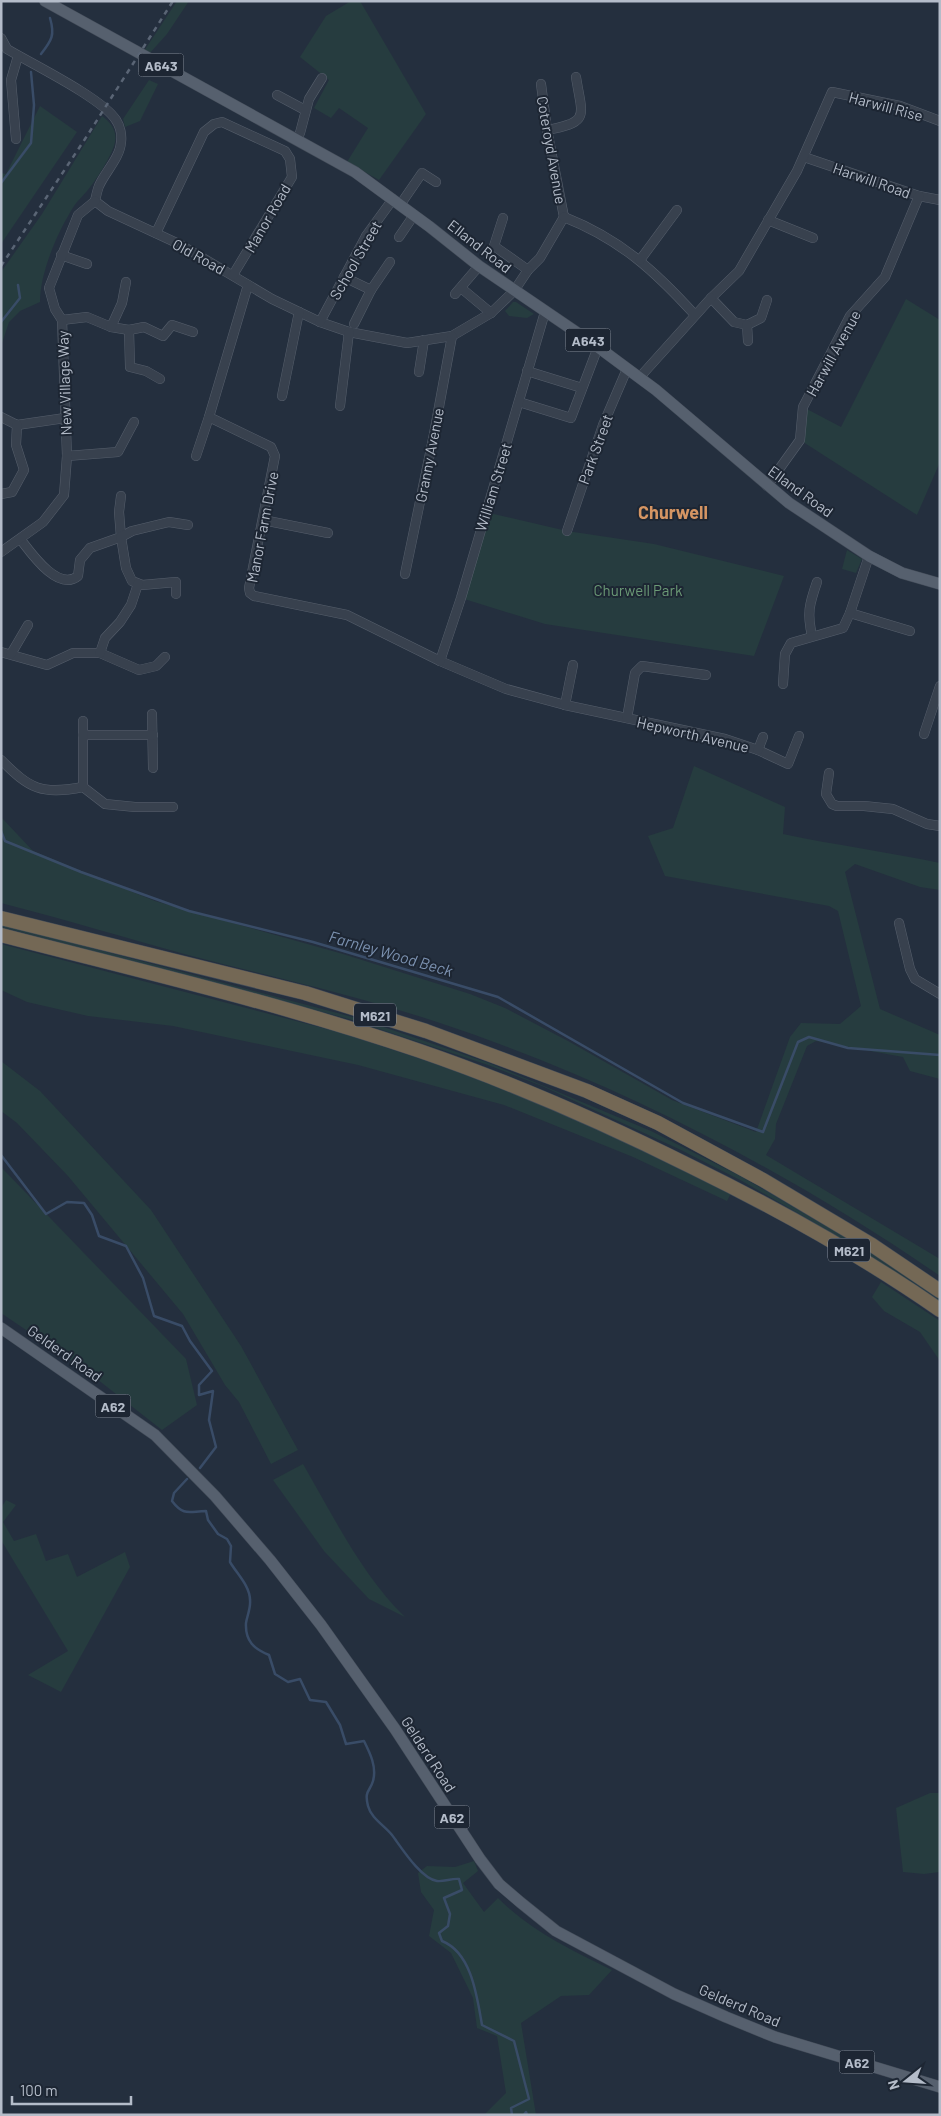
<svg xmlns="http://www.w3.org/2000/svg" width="941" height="2116" viewBox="0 0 941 2116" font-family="Barlow,sans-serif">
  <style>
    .green { fill: #263c3f }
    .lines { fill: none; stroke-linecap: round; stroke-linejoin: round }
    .stream { stroke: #394c67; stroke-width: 2.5 }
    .minor-casing { stroke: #565f6c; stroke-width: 10 }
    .major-casing { stroke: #414a57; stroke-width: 12 }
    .highway-casing { stroke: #434c59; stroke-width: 15 }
    .minor { stroke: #38414e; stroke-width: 9 }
    .major { stroke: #56606e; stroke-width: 11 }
    .highway { stroke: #746855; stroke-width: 14 }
    .rail { stroke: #5a6575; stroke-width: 2.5; stroke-dasharray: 5 5; stroke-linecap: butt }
    .labels { text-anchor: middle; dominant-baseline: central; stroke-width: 4; stroke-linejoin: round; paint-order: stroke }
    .shield { fill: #1d2633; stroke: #878f9c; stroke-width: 1 }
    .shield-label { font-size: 14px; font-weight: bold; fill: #b4bcc9 }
    .street-label { font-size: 15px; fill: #b4bcc9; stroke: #1d2633 }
    .park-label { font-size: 15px; fill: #6b9a76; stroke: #1d2633 }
    .water-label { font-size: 16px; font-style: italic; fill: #7c92b1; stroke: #1d2633 }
    .quarter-label { font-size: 18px; font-weight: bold; fill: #d59563; stroke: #1d2633 }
  </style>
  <rect width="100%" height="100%" fill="#242f3e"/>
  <g class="green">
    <path d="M177 1H189L167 34 149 54 144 51Z"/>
    <path d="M351 1H360L426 114 379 180 347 162 368 128 339 108 331 118 314 108 329 80 300 57 326 16Z"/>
    <path d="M149 80 158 84 140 121 125 127 123 119Z"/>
    <path d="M40 106 77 132 1 244V173L6 174Z"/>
    <path d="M102 116C111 123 117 130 115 142 113 154 95 182 87 191 83 196 78 200 74 206 58 231 40 272 40 302L20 311 9 322 1 346V272L42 214Z"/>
    <path d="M906 299 940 320V462L917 515 800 440 803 407 841 427Z"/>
    <path d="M513 302H516L534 314 527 318 509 316 505 311Z"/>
    <path d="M485 512 567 531 654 544 784 576 754 656 545 624 461 598Z"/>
    <path d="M847 550 862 559 856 573 842 569Z"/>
    <path d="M694 766 785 807 783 834C835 845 888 852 940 863V890L920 887 855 864 845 872 880 1009 940 1035V1079L910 1071 903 1057 816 1041 807 1046 776 1124 775 1139 766 1155 940 1259V1276C786 1170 617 1082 440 1023 357 995 272 977 188 955 126 938 64 919 1 903V817L33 851 86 873 155 901 343 954 470 994 505 1008 568 1041 672 1100 756 1132 790 1037 801 1023 840 1024 861 1006 838 911 829 906 665 876 648 836 673 828Z"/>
    <path d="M1 924 360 1019 489 1063 651 1131 744 1178 860 1246 940 1299V1302L858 1248 742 1181 681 1150 542 1086 488 1065 349 1019 1 927Z"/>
    <path d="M1 944 342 1033 475 1077 559 1110 731 1193 727 1201 633 1157 504 1105 358 1065 173 1026 88 1016 27 1002 1 990Z"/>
    <path d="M1 1061 40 1091 151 1210 241 1346 298 1450 271 1464 239 1402 225 1385 183 1314 68 1176 17 1123 1 1111Z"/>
    <path d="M1 1167 186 1359 197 1405 162 1430 88 1372 1 1313Z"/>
    <path d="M881 1282 940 1321V1361L920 1332 884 1311 872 1297Z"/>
    <path d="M303 1464C332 1514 363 1577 405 1617L369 1599 324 1551 273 1480Z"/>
    <path d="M6 1500 16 1505 3 1522 14 1541 36 1534 46 1561 68 1554 77 1577 125 1552 130 1567 61 1692 28 1675 68 1651 1 1540V1508Z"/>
    <path d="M930 1793H940V1872L924 1874 903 1872 896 1808Z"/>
    <path d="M474 1861 478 1871 463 1883 484 1912 498 1898C531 1931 571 1950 612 1970L589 1995 561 1996 521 2023 536 2115H484L506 2093 497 2036 477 2028 473 1998 451 1953 429 1936 434 1910 421 1892 418 1873 427 1866 455 1867Z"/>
  </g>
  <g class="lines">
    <g class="stream">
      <path d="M41 54C52 40 55 35 50 18"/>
      <path d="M1 183 31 143 34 105 31 72"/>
      <path d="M1 322 20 298 18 285"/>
      <path d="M1 831 5 841 81 872 189 911 313 942 498 997 683 1103 763 1132 798 1042 809 1037 848 1048 940 1055"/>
      <path d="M1 1155 46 1214 67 1202 84 1203 92 1215 99 1236 126 1246 143 1278 154 1316 182 1326 190 1341 212 1371 199 1385V1395L213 1391 209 1420 216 1447 200 1468"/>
      <path d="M187 1479 174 1493 172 1501C184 1517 190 1511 206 1511L208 1520 218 1534 227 1539 231 1546 230 1562C237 1574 250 1586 250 1600 251 1608 247 1616 246 1623 245 1641 254 1649 269 1655L275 1674 288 1682 300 1679 310 1700 326 1702 340 1725 346 1744 364 1741C370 1753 377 1767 373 1781 370 1792 364 1790 368 1806 371 1818 385 1826 392 1835 401 1847 421 1879 437 1881 444 1882 452 1878 459 1879L462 1890 444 1898 450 1914 448 1926 439 1933 442 1941C472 1953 477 1997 482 2025L514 2041 529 2099 511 2108 512 2115"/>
      <path d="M524 2115 526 2112 527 2115"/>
    </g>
    <defs>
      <g id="minor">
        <path d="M1 38 7 49C32 64 102 98 116 120 120 126 122 135 121 142 120 158 105 172 99 186 97 191 96 197 95 201"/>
        <path d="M541 84 547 130 564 217"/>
        <path d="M277 95 305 110"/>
        <path d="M547 130C591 122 582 116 576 77"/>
        <path d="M16 139 11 80 18 56"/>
        <path d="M296 139 300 133 309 99 322 78"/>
        <path d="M804 157 919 196 940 200"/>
        <path d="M95 201 108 211 179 244 272 299 320 322 349 332 407 343 452 336 491 313 514 291 528 270 540 258 564 217"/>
        <path d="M400 205 422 173 436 182"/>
        <path d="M564 217C620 239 655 271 695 315"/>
        <path d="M503 218 494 246 528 270"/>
        <path d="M768 220 813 238"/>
        <path d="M156 233 204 132 214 124 222 122 285 151 290 159 292 177 233 275"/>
        <path d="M399 237 414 215"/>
        <path d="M61 255 87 264"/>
        <path d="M640 260 677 210"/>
        <path d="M344 277 371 290"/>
        <path d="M248 285 209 417 271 447 275 456 249 588 250 593 254 596 347 615 440 661 506 689 565 705 725 739 758 750 788 764 799 736"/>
        <path d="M461 288 491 313"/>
        <path d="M455 294 479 266"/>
        <path d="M767 300 761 318 747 325 734 322 711 298 739 271 797 171 832 92 900 106 940 121"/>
        <path d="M62 320 87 317 111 327 129 330 144 327 163 336 172 325 193 332"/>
        <path d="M320 322 366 236 393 199"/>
        <path d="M354 324 371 290 390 262"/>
        <path d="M747 325 748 341"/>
        <path d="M111 327 122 303 126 282"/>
        <path d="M129 330 130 367 146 371 160 379"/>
        <path d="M527 371 582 388"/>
        <path d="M419 372 424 340"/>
        <path d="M639 378 711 298"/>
        <path d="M282 396 299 312"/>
        <path d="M519 402 571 418 598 347"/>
        <path d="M340 406 349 332"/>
        <path d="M1 417 17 425 65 418"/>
        <path d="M67 456 118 452 134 422"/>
        <path d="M196 456 209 417"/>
        <path d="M767 486 800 440 803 407 850 316 885 277 919 196"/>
        <path d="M1 494 12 492 24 470 16 445 17 425"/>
        <path d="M263 520 328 533"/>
        <path d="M567 531 603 425 627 369"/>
        <path d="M21 540C31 553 58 592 78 576L80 560 90 548 121 537 119 512 121 496"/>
        <path d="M1 552 43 522 64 495 67 456 62 320 55 309 49 288 78 215 95 201"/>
        <path d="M405 574 434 434 452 336"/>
        <path d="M176 594V582L142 585 132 581 126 568 121 537 132 531 169 522 188 525"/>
        <path d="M850 613 910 631"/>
        <path d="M812 636C807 613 809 605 817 582"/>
        <path d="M1 652 47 665 73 653H100L139 670 156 666 165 657"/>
        <path d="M100 653 105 638 120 622 131 605 138 584"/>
        <path d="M11 654 28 625"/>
        <path d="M440 661 461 598 545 312"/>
        <path d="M783 684 785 654 791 643 843 628 850 613 869 556"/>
        <path d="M565 705 573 665"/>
        <path d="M152 714 153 768"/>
        <path d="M627 718 635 673 642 666 706 675"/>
        <path d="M924 734 940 686"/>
        <path d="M83 735H153"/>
        <path d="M758 750 763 737"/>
        <path d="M1 760C30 789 41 795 83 787L105 804 135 807H173"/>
        <path d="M829 773 826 794 832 804 837 806H864L893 809 927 824 940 826"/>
        <path d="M83 787V721"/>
        <path d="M899 923 910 969 915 979 940 994"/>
      </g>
      <g id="major">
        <path d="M45 1 355 172 430 227 479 266 598 347 656 390 789 503 869 556 902 573 940 584"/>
        <path d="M1 1328 155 1435 215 1496 270 1560 321 1625 395 1729 480 1859 499 1884 520 1902 556 1931 674 1994 726 2017 775 2037 940 2087"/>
      </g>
      <g id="highway">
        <path d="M1 918 305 993 426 1031 587 1091 658 1123 763 1180 872 1245 940 1291"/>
        <path d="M1 935C141 971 283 1004 420 1051 513 1083 604 1123 692 1167 778 1209 861 1255 940 1310"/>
      </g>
    </defs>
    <use href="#minor" class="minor-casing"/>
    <use href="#major" class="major-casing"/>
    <use href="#highway" class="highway-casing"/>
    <use href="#minor" class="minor"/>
    <use href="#major" class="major"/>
    <use href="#highway" class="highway"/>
    <path class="rail" d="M1 266 85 139 173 1"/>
  </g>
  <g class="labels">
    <g class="shield">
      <rect x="138.5" y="53.5" width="45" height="23" rx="4"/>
      <rect x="565.5" y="328.5" width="45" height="23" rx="4"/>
      <rect x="354" y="1003.5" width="42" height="23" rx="4"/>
      <rect x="828" y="1238.5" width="42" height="23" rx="4"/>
      <rect x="95.5" y="1394.5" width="35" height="23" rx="4"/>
      <rect x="434.5" y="1805.5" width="35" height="23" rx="4"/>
      <rect x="839.5" y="2050.5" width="35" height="23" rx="4"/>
    </g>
    <g class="shield-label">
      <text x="161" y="65">A643</text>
      <text x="588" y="340">A643</text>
      <text x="375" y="1015">M621</text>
      <text x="849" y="1250">M621</text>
      <text x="113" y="1406">A62</text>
      <text x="452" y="1817">A62</text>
      <text x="857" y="2062">A62</text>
    </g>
    <g class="street-label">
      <text transform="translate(886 106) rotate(15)">Harwill Rise</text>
      <text transform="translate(552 150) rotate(80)">Coteroyd Avenue</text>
      <text transform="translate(872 180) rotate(19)">Harwill Road</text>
      <text transform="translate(267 218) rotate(-60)">Manor Road</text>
      <text transform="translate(480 246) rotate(38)">Elland Road</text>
      <text transform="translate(199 256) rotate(29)">Old Road</text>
      <text transform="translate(355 260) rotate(-60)">School Street</text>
      <text transform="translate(833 353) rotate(-61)">Harwill Avenue</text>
      <text transform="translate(64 383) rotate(-92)">New Village Way</text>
      <text transform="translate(595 449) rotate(-70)">Park Street</text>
      <text transform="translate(429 455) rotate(-79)">Granny Avenue</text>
      <text transform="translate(493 487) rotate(-73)">William Street</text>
      <text transform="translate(801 491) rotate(36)">Elland Road</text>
      <text transform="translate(262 527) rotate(-79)">Manor Farm Drive</text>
      <text transform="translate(693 734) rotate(13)">Hepworth Avenue</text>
      <text transform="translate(65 1353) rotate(35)">Gelderd Road</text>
      <text transform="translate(429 1754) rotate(57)">Gelderd Road</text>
      <text transform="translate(740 2005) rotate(23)">Gelderd Road</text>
    </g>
    <g class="park-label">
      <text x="638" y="590">Churwell Park</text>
    </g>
    <g class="water-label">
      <text transform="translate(391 953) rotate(16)">Farnley Wood Beck</text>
    </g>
    <g class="quarter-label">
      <text x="673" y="512">Churwell</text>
    </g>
  </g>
  <rect width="941" height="2116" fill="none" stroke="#b4bcc9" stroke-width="5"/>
  <g transform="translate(906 2081) rotate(253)" stroke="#1d2633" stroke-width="4" paint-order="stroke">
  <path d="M0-4L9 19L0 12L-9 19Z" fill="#b4bcc9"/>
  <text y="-8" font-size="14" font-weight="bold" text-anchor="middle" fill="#b4bcc9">N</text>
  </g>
  <path d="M12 2096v8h119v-8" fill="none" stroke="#b4bcc9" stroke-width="2.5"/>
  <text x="20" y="2096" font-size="15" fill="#b4bcc9" stroke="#1d2633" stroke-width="4" paint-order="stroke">100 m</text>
</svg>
